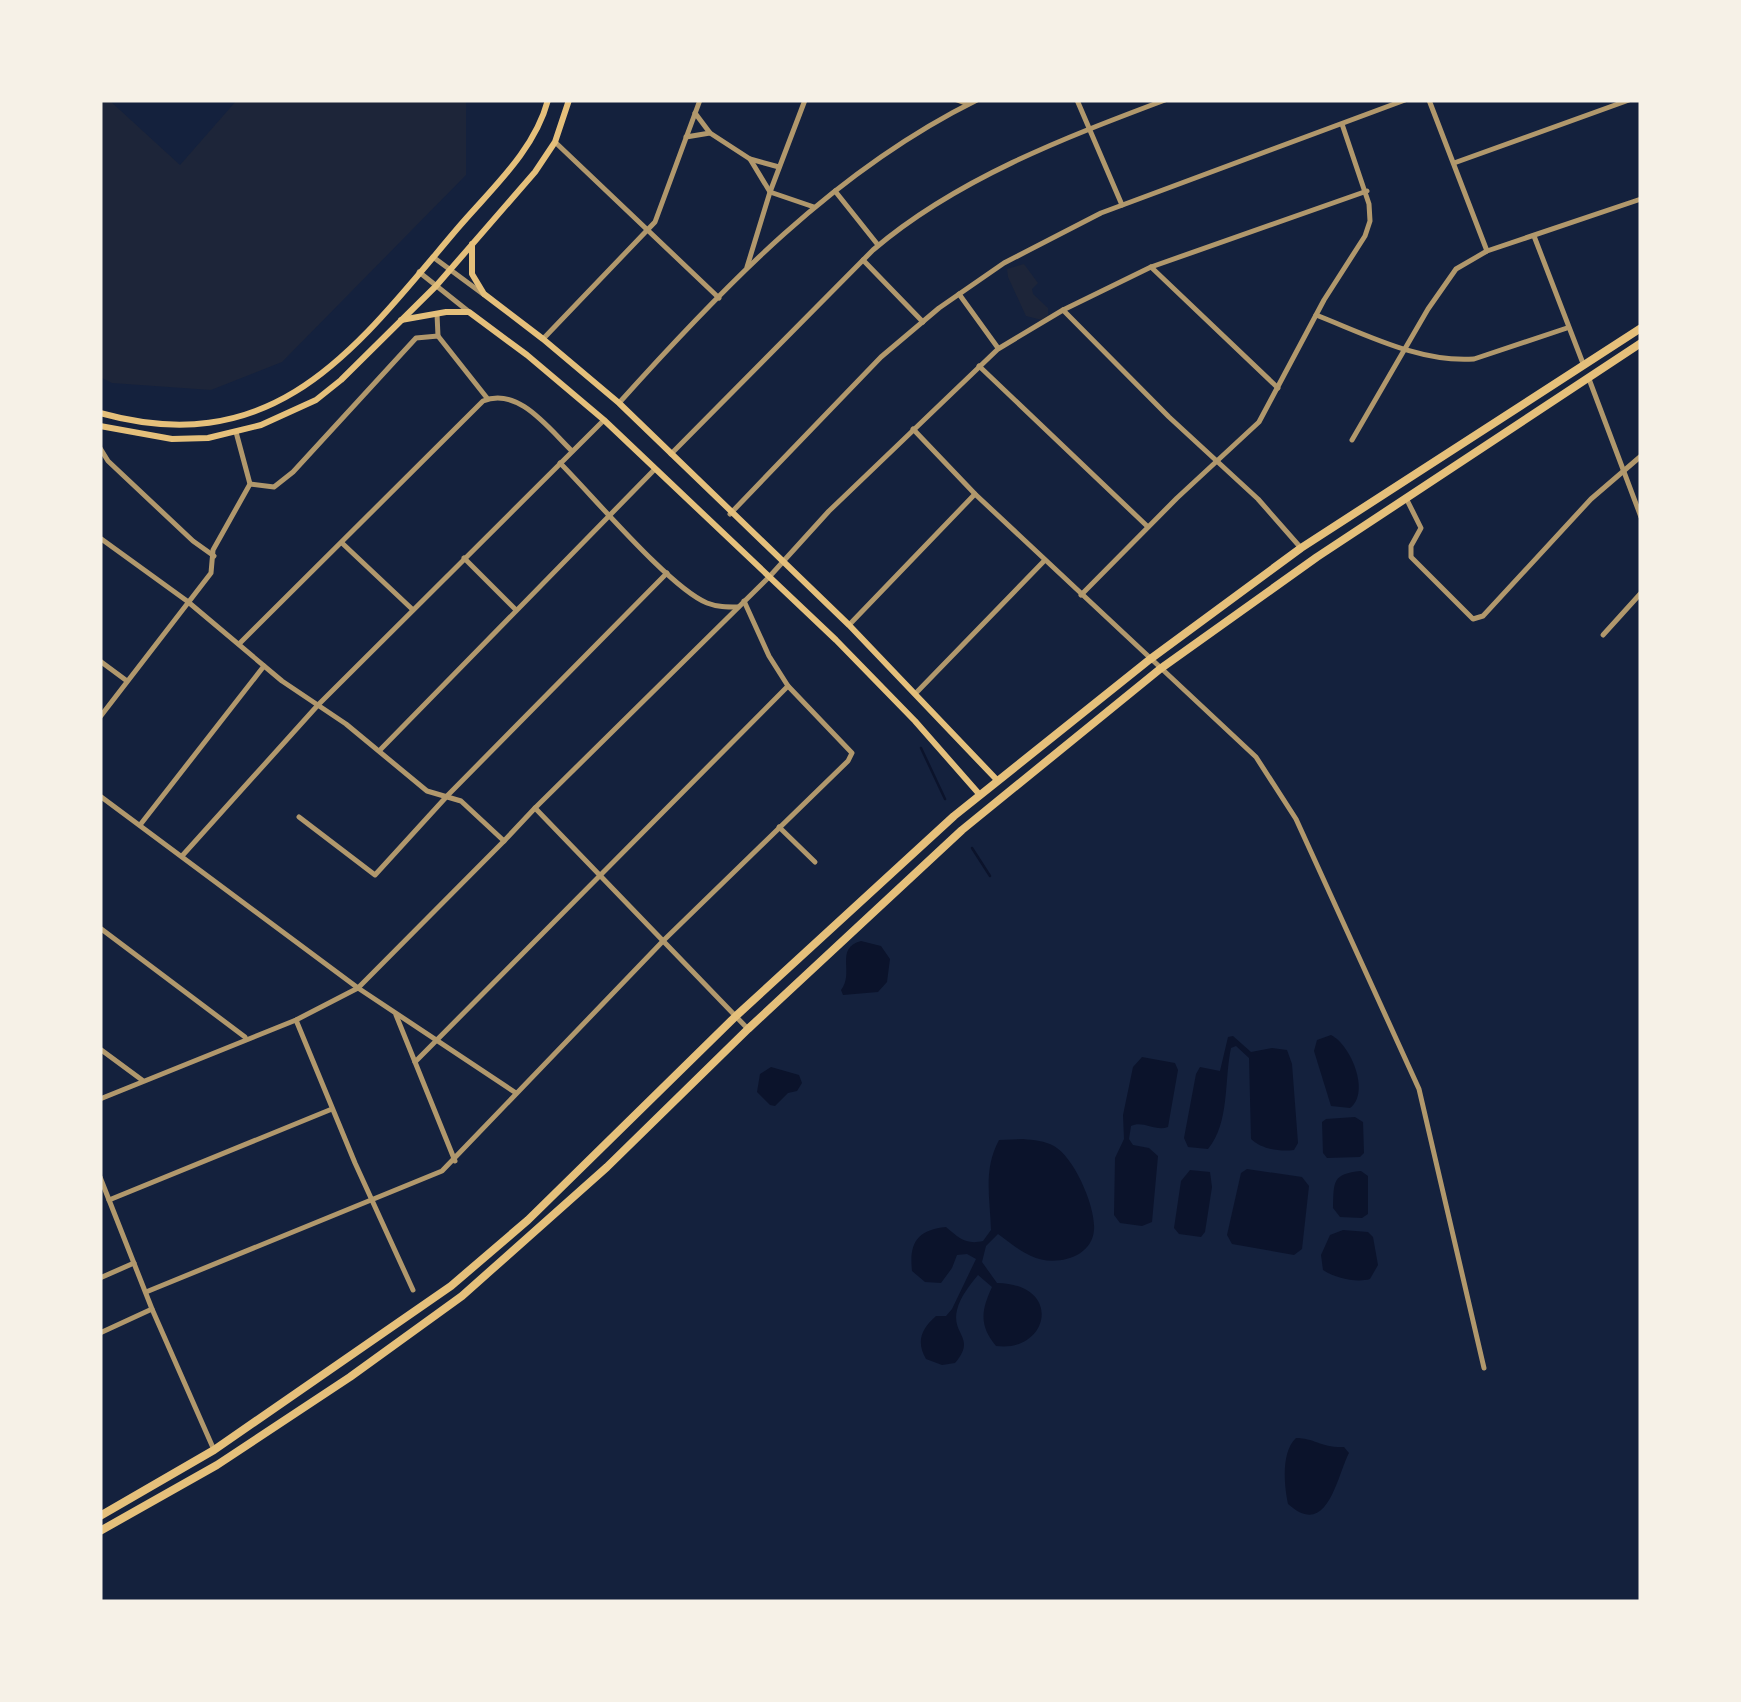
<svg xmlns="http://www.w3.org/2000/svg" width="1741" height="1702" viewBox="0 0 1741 1702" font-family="'Asap Condensed',sans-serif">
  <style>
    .green { fill: #1d2539 }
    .water { fill: #0b132b }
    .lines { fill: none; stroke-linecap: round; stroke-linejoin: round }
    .stream { stroke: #0b132b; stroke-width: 2.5 }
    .minor { stroke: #b1986c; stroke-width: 5 }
    .tertiary { stroke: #b1986c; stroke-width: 5 }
    .secondary { stroke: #e5c07b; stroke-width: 6 }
    .primary { stroke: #e5c07b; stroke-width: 8 }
  </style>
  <rect width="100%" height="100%" fill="#14213d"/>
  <g class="green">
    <path d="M100 100H109L180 165 237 100H466V175L282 362 211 390 112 383 100 377Z"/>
    <path d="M1024 264 1038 283 1032 289 1033 294 1048 308V315L1042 320 1026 316 1008 277 1007 269Z"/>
  </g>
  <g class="water">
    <path d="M861 941 881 946 890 959 887 982 878 992 843 995 841 990C855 973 834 948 861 941Z"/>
    <path d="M1331 1035C1350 1044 1371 1092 1350 1108L1331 1106 1314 1051 1317 1040Z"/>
    <path d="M1233 1036 1251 1052 1272 1048 1287 1050 1292 1064 1298 1143 1294 1150C1280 1152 1261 1149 1251 1139L1249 1058 1236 1046 1231 1048C1224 1080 1230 1123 1208 1149L1188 1147 1184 1138 1196 1074 1200 1067 1220 1071 1228 1037Z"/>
    <path d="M1142 1057 1175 1063 1178 1070 1168 1127C1155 1132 1143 1120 1131 1126L1129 1139 1133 1145 1149 1148 1158 1156 1152 1222 1142 1226 1120 1223 1114 1215 1115 1158 1124 1139 1123 1115 1133 1067Z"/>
    <path d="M771 1067 799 1075 802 1083 797 1091 788 1093 775 1106 770 1105 757 1092 760 1074Z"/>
    <path d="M1355 1117 1363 1122 1364 1153 1360 1157 1327 1158 1323 1153 1322 1122 1326 1119Z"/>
    <path d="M1023 1139C1034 1140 1045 1141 1054 1146 1074 1157 1096 1207 1094 1230 1092 1259 1053 1267 1031 1256 1019 1251 1008 1241 998 1234L986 1246 982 1262 997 1283C1064 1284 1049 1353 996 1346 979 1325 981 1311 992 1287L978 1275C970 1285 960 1297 957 1310 951 1335 977 1337 955 1363L942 1365 926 1359C916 1342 921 1329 936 1316H946L952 1309 976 1259 967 1254 957 1255 952 1268 941 1283 925 1282 912 1271C909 1243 917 1230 946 1227 959 1238 966 1245 983 1241L991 1230C990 1197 983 1170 999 1140Z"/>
    <path d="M1247 1169 1302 1177 1309 1186 1302 1249 1294 1255 1232 1244 1227 1235 1241 1173Z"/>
    <path d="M1190 1170 1210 1172 1212 1187 1205 1232 1201 1237 1179 1234 1174 1228 1181 1181Z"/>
    <path d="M1361 1171 1368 1176V1214L1362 1218 1340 1217 1333 1208C1334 1181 1332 1174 1361 1171Z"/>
    <path d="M1343 1230 1368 1232 1373 1237 1378 1265 1370 1279C1357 1283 1335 1278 1323 1270L1321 1255 1330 1235Z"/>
    <path d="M1296 1438C1314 1438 1322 1448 1344 1447L1349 1453C1337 1475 1328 1540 1288 1504 1284 1485 1281 1452 1296 1438Z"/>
  </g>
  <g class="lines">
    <g class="stream">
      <path d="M921 748 945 799"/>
      <path d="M972 848 990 876"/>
    </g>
    <g class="minor">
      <path d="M957 100 968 104"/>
      <path d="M1077 100 1122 205"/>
      <path d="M1429 100 1487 251"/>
      <path d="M695 113 710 133 750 159 770 192 814 207"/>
      <path d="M686 137 710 133"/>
      <path d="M555 142 719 298"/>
      <path d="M750 159 779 167"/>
      <path d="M1454 163 1629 100"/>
      <path d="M835 191 878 245"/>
      <path d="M1534 236 1584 366"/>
      <path d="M863 260 923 322"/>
      <path d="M747 267 770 192 805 100"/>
      <path d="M1151 267 1278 388"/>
      <path d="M959 294 998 348"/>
      <path d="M1063 310 1169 417 1258 499 1301 548"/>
      <path d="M437 314 438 336"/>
      <path d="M1316 315C1365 334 1420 363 1474 359L1567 328"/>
      <path d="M543 339 655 222 700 100"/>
      <path d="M979 366 1147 526"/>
      <path d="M1589 379 1641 517"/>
      <path d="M619 403C724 286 835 170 977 100"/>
      <path d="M913 429 975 494 1256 757 1296 819 1419 1089 1484 1368"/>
      <path d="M1352 440 1428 309 1456 269 1487 251 1641 199"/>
      <path d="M100 448 108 461 193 541 214 556"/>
      <path d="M671 454 873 250C956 179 1064 138 1165 100"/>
      <path d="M560 463C592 495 670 588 707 603 717 607 727 607 738 607"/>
      <path d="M250 484 274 487 293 472 416 338 438 336 487 398"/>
      <path d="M1406 498 1421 528 1411 546V557L1473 619 1483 616 1591 499 1641 456"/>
      <path d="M730 514 881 357 939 308 1004 263 1101 213 1405 100"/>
      <path d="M100 538 187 601 282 681 346 724 427 791 461 801 504 841 535 808 748 1029"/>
      <path d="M342 543 412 609"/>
      <path d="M464 558 516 610"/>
      <path d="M1081 595 1177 498 1259 422 1324 300 1365 236 1370 221 1369 204 1342 124"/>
      <path d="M849 625 975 494"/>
      <path d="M1603 635 1641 593"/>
      <path d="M239 644 483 401C518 386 549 429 572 451"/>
      <path d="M100 661 127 681"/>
      <path d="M915 694 1045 560"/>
      <path d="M100 717 211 573 213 550 250 484 236 432"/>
      <path d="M381 749 655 469"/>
      <path d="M100 796 358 988 516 1093"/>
      <path d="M535 808 770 576 829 511 998 349 1063 310 1151 267 1367 191"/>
      <path d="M299 817 375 875 448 795 667 573"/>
      <path d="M140 825 264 666"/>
      <path d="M779 827 815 862"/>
      <path d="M182 856 318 705 604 420"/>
      <path d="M100 928 245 1037"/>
      <path d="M396 1015 455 1161"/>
      <path d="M296 1020 355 1163 413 1290"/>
      <path d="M100 1049 142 1080"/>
      <path d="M415 1062 788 686"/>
      <path d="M100 1099 296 1020 358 988 504 841"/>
      <path d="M100 1177 152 1309 214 1450"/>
      <path d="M109 1200 332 1109"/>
      <path d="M100 1278 134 1263"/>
      <path d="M146 1292 442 1171 664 940 848 761 852 753 788 686 769 656 744 601"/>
      <path d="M100 1333 152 1309"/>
    </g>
    <g class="tertiary">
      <path d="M433 257 483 294"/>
      <path d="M419 272 468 311"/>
    </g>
    <g class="secondary">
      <path d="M472 244V274L484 294 543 339 619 403 849 625 997 780"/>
      <path d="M401 320 446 312H469L527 355 604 420 836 640 915 721 980 795"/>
      <path d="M100 413C277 462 356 348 457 229 491 189 534 152 548 100"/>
      <path d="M100 426 172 439 208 438 261 425 316 400 341 380 436 286 535 172 555 142 569 100"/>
    </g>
    <g class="primary">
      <path d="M100 1516 214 1450 451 1286 528 1220 736 1016 954 816 1149 660 1301 548 1641 328"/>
      <path d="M100 1531 217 1465 350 1377 462 1296 607 1167 748 1029 962 830 1160 669 1317 557 1641 343"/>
    </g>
  </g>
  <rect width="1741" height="1702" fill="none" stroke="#f6f1e7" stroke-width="205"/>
</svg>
